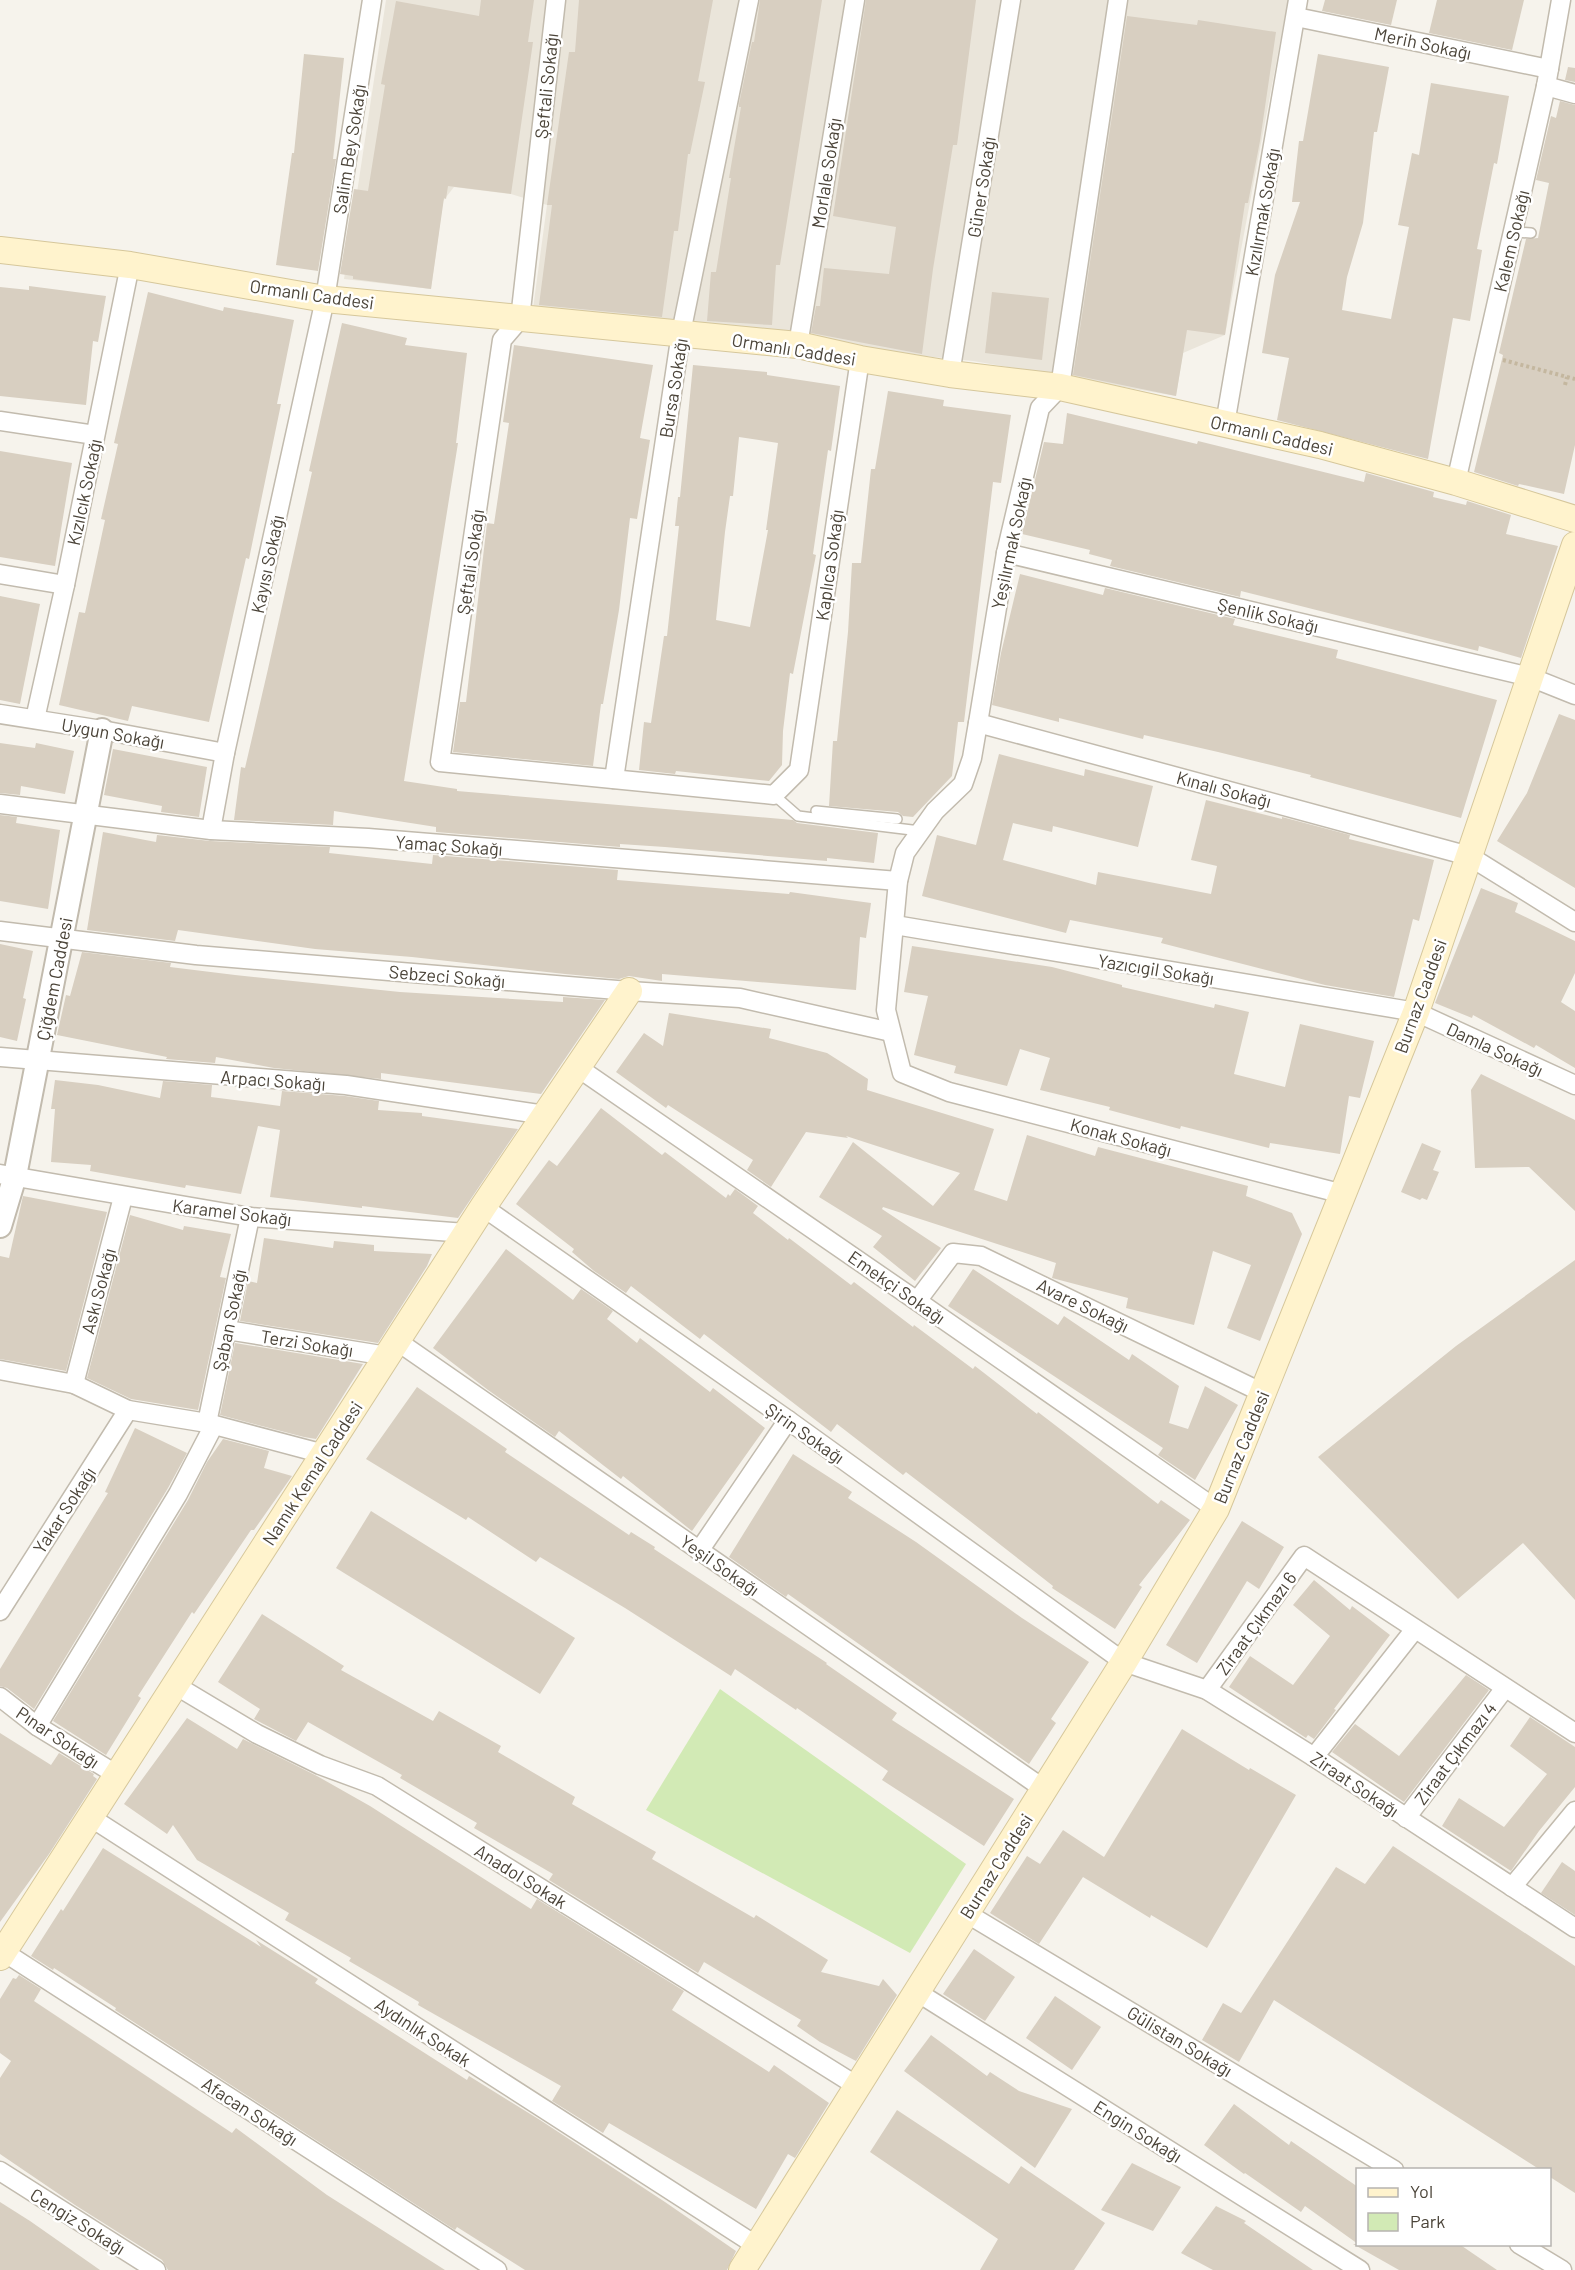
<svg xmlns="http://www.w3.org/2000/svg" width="1575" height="2270" viewBox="0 0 1575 2270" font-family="Barlow,sans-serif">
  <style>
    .residential { fill: #eae5da }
    .green { fill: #d2eab5 }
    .building { fill: #d8cfc1; fill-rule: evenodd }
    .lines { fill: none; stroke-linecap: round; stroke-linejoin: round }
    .service-casing { stroke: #c2bbae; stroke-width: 12 }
    .minor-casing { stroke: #c2bbae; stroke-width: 21 }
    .tertiary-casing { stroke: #c2bbae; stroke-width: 26 }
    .secondary-casing { stroke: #d6c79b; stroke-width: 28 }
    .path { stroke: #c4b79f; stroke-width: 4; stroke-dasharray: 3 3; stroke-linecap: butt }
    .service { stroke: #fff; stroke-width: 9 }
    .minor { stroke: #fff; stroke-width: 18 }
    .tertiary { stroke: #fff; stroke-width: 22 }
    .secondary { stroke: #fff3cd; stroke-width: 26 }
    .labels { text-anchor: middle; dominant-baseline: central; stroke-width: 5; stroke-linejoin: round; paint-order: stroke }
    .street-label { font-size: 18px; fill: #4b4439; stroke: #fff }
  </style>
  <rect width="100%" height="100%" fill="#f6f3ec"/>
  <path class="residential" d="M386 0H1288L1225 335 1183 353 1176 396 973 361 532 316 547 205 511 194 454 187 443 201 431 289 344 279Z"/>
  <path class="green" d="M720 1689 966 1864 910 1953 646 1810Z"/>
  <g class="building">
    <path d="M481 0H534L528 42H533L511 194 448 186 446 199 444 198 431 289 353 279V276L340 274 354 189 368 191 385 85 381 84 396 1 479 16Z"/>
    <path d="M579 0H713L698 81 705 82 690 154H688L678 231H674L662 317 539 305 552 205H547L569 52H575Z"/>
    <path d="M760 0H822L780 265H776L772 325 707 321 711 272H716L731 178H729L741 107H739V104L752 42H754Z"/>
    <path d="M866 0H976L957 145H953L933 269 922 354 811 333 816 306H820L824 268 889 274 896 227 833 216Z"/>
    <path d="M1325 0H1397L1391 25 1322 11Z"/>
    <path d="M1437 0H1524L1512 50 1429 33Z"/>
    <path d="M1127 16 1197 25 1198 20 1276 32 1260 141 1248 203H1245L1225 335 1187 330 1176 396 1073 375Z"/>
    <path d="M304 54 344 58 333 159H336L318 271 276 265 292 153H294Z"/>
    <path d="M1318 54 1389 67 1377 132H1374L1363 223 1347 277 1342 310 1391 319 1409 227 1398 225 1412 153 1419 155 1431 83 1509 96 1497 164 1494 163 1477 249 1482 250 1470 321 1453 318 1428 459 1277 420 1289 358 1262 353 1275 275 1300 202H1292L1299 141H1303Z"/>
    <path d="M1568 67 1575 68V82L1565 80Z"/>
    <path d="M1560 101 1575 105V445L1564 494 1519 484 1518 486 1474 472 1503 355 1499 353 1526 239 1538 238 1549 183 1536 180 1551 116 1556 118Z"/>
    <path d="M29 286 106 296 98 342 93 341 86 405 0 396V287L29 290Z"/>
    <path d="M148 292 223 311 224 307 294 320 277 404H281L249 559 246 558 209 722 132 706 128 721 59 705 79 612 85 613 105 520 101 519 118 444 114 443Z"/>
    <path d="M992 292 1049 298 1042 360 985 353Z"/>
    <path d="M342 323 407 338 405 345 467 353 456 443H458L404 781 457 789V791L793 820 797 823 878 833 874 863 827 858V861L665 847 620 844V847L436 832V827L334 811 333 825 234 820 241 767 245 768 268 669 312 472 309 471Z"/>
    <path d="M514 345 653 365 640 438 650 440 637 519 630 518 619 610 603 704H601L593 766 453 752 460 702H466L487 523 494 524 509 423 503 422Z"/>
    <path d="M693 365 767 372V375L840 386 831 451 828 450 813 554 816 555 793 674 790 673 783 731 782 765 769 781 676 771 675 774 639 770 644 722 651 723 664 636H667L679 526H675L678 497H680ZM739 437 778 443 766 530H768L750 627 716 620 725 532 730 496H733Z"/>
    <path d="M888 391 944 400 943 406 1011 415 1001 483 993 482 964 722H958L952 776 913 817 903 816 898 812 829 806 833 741H837L848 632 852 563H861L871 469H875Z"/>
    <path d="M1067 413 1197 444 1198 441 1364 482 1366 473 1434 492 1433 497 1466 505 1467 501 1511 515 1506 534 1558 546 1521 658 1479 646 1478 651 1241 591 1240 597 1110 566 1112 560 1089 554 1090 550 1022 534 1044 442 1063 444Z"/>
    <path d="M0 451 72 463 55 566 0 557Z"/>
    <path d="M1020 574 1103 595 1105 588 1235 619 1233 625 1338 650 1336 658 1497 700 1461 818 1310 777 1311 775 1218 752 1144 735 1143 739 1059 718V722L992 705 1001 653Z"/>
    <path d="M0 596 40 604 20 704 0 700Z"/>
    <path d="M1559 714 1575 720V888L1497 841 1527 793Z"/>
    <path d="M0 743 35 748 36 743 74 751 65 794 21 786 20 795 0 793Z"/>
    <path d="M113 749 207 767 199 817 161 812 162 806 104 795Z"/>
    <path d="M999 754 1084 776 1085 769 1153 786 1138 847 1053 826 1052 832 1013 823 1003 860 1096 885 1098 872 1211 894 1217 866 1191 860 1206 800 1282 819V817L1350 835 1349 839 1434 860 1419 921 1413 919 1394 997 1325 985 1161 943 1163 938 1070 920 1066 933 922 896 937 835 976 845Z"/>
    <path d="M0 815 17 817 16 823 60 830 48 909 0 901Z"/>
    <path d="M103 832 156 842 157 835 210 841 330 847 329 853 432 864 433 855 618 870 617 880 789 894 790 892 871 903 866 938 860 937 856 990 662 974V981L629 976 619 979 565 974 412 957 315 949 178 930 175 941 87 930Z"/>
    <path d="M1481 888 1518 903 1515 912 1575 941V973L1561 1002 1575 1011V1068L1536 1045 1534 1048 1473 1015 1472 1018 1435 1003Z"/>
    <path d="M0 944 33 951 23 998 26 999 17 1041 0 1037Z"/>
    <path d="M912 946 1052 967 1122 985V987L1214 1008 1215 1004 1249 1012 1234 1074 1285 1087 1300 1024 1374 1041 1360 1098 1349 1096 1340 1154 1270 1143 1269 1148 1181 1126 1180 1129 1109 1110 1110 1107 1040 1090 1050 1058 1020 1049 1007 1086 954 1073 956 1066 914 1055 928 996 904 992Z"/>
    <path d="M82 952 171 963 170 967 235 975 400 992 563 1002V997L605 1000 541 1094 381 1073V1079L274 1068 216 1057 215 1063 166 1059 167 1057 57 1035 66 995 70 996Z"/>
    <path d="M669 1013 771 1029 769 1038 827 1053 868 1079 867 1090 994 1129 974 1190 1007 1201 1027 1135 1095 1156 1098 1147 1248 1186 1246 1196 1292 1213 1302 1234 1260 1341 1227 1328 1251 1265 1213 1251 1194 1325 1126 1308 1128 1298 1052 1278 1056 1263 883 1207 882 1209 941 1248 915 1281 873 1247 882 1236 819 1197 853 1142 933 1206 960 1173 846 1136 848 1138 806 1132 771 1187 747 1170 753 1160 668 1105 666 1108 616 1072 644 1033 663 1046Z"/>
    <path d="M1481 1074 1575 1120V1211L1529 1167 1475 1168 1471 1090Z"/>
    <path d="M55 1080 98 1085 160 1098 163 1081 212 1085 211 1097 280 1106 282 1091 345 1096 379 1101 378 1110 422 1113V1116L518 1129 458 1218 362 1206V1208L270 1197 280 1130 258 1126 241 1194 186 1185 185 1188 90 1171 91 1165 51 1162 55 1109H51Z"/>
    <path d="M601 1108 662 1155 665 1152 726 1198 728 1194 730 1196 735 1189 758 1206 753 1213 788 1240 789 1238 851 1285 854 1282 913 1327 914 1325 973 1369 975 1366 1037 1414 1038 1412 1158 1504 1161 1500 1190 1520 1139 1585 1142 1587 1115 1629 1052 1588 1053 1586 970 1521 906 1472 903 1475 837 1424 831 1432 704 1334 700 1339 631 1286 626 1293 594 1271 572 1252 574 1249 516 1204 549 1160 557 1166Z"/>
    <path d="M1422 1143 1441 1151 1433 1170 1439 1172 1427 1200 1422 1198 1420 1200 1401 1192Z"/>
    <path d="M23 1196 107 1212 66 1371 0 1359V1256L9 1258Z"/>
    <path d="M130 1215 183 1230 184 1226 231 1234 220 1277 226 1278 198 1410 131 1399 87 1378Z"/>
    <path d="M264 1238 333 1248 334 1241 374 1245V1251L432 1254 427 1266 378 1343 240 1321 248 1281 257 1283Z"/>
    <path d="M506 1249 573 1300 581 1289 613 1311 607 1319 637 1343 640 1338 710 1392 713 1388 765 1428 692 1531 623 1476 621 1479 559 1431 555 1437 488 1390 433 1348Z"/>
    <path d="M1575 1260V1600L1523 1543 1458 1599 1318 1457 1456 1346Z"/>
    <path d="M973 1269 1058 1325 1064 1316 1129 1360 1132 1354 1179 1386 1169 1423 1188 1429 1205 1386 1238 1405 1195 1480 1158 1455 1163 1448 948 1306Z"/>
    <path d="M235 1343 363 1364 316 1439 304 1437 220 1415Z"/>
    <path d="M417 1387 507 1449 505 1452 629 1535 631 1532 655 1547 654 1549 827 1663 826 1664 897 1713 892 1720 1014 1799 984 1846 882 1780 888 1771 797 1708 796 1710 735 1669 731 1676 625 1608 540 1557 536 1562 468 1517 466 1520 366 1459Z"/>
    <path d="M135 1428 187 1453 168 1488 34 1709 7 1688 0 1686V1669L108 1493 105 1492Z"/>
    <path d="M223 1439 269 1451 264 1468 292 1476 254 1530H251L194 1614 192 1612 138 1696 141 1698 106 1755 53 1721 188 1500 207 1462Z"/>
    <path d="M793 1454 852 1492 848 1498 916 1542 1022 1618 1089 1662 1051 1719 1056 1723 1029 1764 788 1594 786 1597 729 1557Z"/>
    <path d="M371 1511 575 1638 540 1694 336 1568Z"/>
    <path d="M1242 1521 1284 1547 1259 1589 1247 1581 1197 1663 1166 1645Z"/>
    <path d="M1314 1580 1350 1610 1352 1606 1390 1635 1334 1709 1336 1710 1314 1739 1308 1735 1306 1738 1229 1687 1250 1656 1293 1685 1330 1636 1293 1605Z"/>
    <path d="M262 1614 344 1666 341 1670 433 1721 439 1711 501 1746 498 1752 575 1797 572 1804 656 1852 652 1859 754 1918 756 1915 828 1960 821 1972 879 1986 883 1979 897 1995 856 2061 820 2042 797 2026 801 2020 704 1962 698 1973 549 1880 553 1874 474 1828 477 1823 400 1778 402 1775 308 1722 296 1741 254 1719 260 1709 218 1682Z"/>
    <path d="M1466 1675 1489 1690 1404 1802 1332 1752 1355 1724 1399 1756Z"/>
    <path d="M1530 1717 1575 1747V1787L1539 1831 1511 1871 1442 1826 1459 1798 1504 1827 1547 1774 1510 1746Z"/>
    <path d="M187 1718 237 1749 243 1739 317 1776 370 1806 531 1909 537 1899 684 1991 672 2010 769 2072 774 2065 829 2103 795 2158 788 2154 756 2209 609 2123 603 2133 552 2101 561 2086 418 2005 419 2002 349 1961 351 1958 285 1920 289 1913 197 1860 173 1825 167 1834 124 1804Z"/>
    <path d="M1182 1729 1249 1770 1250 1768 1296 1795 1207 1948 1151 1915 1150 1918 1083 1877 1039 1944 990 1913 1027 1856 1040 1864 1063 1830 1104 1857Z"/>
    <path d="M0 1733 51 1765 59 1753 94 1774 93 1776 97 1779 49 1854 0 1922Z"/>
    <path d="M1393 1846 1575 1966V2193L1550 2177V2169H1539L1274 2000 1239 2062 1202 2040 1223 2003 1241 2013 1336 1867 1365 1884Z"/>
    <path d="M103 1848 261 1947 256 1940 318 1979 315 1983 467 2080 469 2076 540 2120 665 2202 736 2251 727 2270H525L457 2227 455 2230 115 2010 116 2008 54 1968 53 1970 31 1956 61 1909 63 1911Z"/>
    <path d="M1562 1862 1575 1871V1915L1541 1893Z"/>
    <path d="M974 1949 1015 1977 985 2021 943 1994Z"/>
    <path d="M19 1975 41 1989 34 2001 232 2133 236 2128 327 2195 445 2270H168L162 2260 75 2205 0 2154V2078L11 2061 0 2053V1999L13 1978 16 1979Z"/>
    <path d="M1055 1996 1101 2027 1072 2070 1026 2038Z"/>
    <path d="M931 2035 987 2076 990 2072 1019 2091 1072 2109 1035 2168 904 2071Z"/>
    <path d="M1234 2104 1289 2145 1291 2141 1358 2187V2244L1305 2206 1301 2212 1245 2173 1244 2174 1204 2145Z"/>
    <path d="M897 2110 1009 2184 1021 2166 1105 2223 1074 2270H980L998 2239 870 2152Z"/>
    <path d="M1132 2163 1181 2187 1153 2231 1101 2210Z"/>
    <path d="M0 2202 30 2221 100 2270H0Z"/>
    <path d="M1216 2206 1246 2221 1244 2223 1313 2270H1213L1181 2253Z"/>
    <path d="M1353 2244H1459L1497 2270H1399Z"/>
  </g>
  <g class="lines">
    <defs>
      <g id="service">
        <path d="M1513 232 1531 233"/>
        <path d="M774 795 798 816 920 831"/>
        <path d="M816 811 897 819"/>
      </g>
      <g id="minor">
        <path d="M556 0 520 319 502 340 440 762 774 795 799 770 860 359"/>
        <path d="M1118 0 1060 387 1040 408 1006 553 978 723 972 758 963 784 935 811 905 853 898 881 886 1010 902 1073 949 1092 1343 1194"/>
        <path d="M1296 17 1549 69"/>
        <path d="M1546 86 1575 94"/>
        <path d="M798 345 855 0"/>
        <path d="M950 374 1011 0"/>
        <path d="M0 421 95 435"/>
        <path d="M1225 424 1298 0"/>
        <path d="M1456 482 1546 86 1561 0"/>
        <path d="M1006 553 1530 677 1575 695"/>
        <path d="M0 574 65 585"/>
        <path d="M0 714 102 730 225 753"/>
        <path d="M35 719 65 585 130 265"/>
        <path d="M978 723 1469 856 1575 922"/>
        <path d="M614 779 681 333 749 0"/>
        <path d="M0 804 211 830 368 838 898 881"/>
        <path d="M211 830 225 753 325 299 372 0"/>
        <path d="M895 925 1416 1012 1575 1085"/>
        <path d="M0 931 196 955 629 991 740 998 891 1032"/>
        <path d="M0 1057 346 1085 545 1115"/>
        <path d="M577 1067 917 1301 1216 1509"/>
        <path d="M0 1174 250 1217 466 1233"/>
        <path d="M483 1207 788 1420 1124 1662 1207 1690 1314 1757 1575 1928"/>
        <path d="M917 1301 953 1253 981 1256 1263 1393"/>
        <path d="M227 1330 387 1356"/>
        <path d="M397 1341 1044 1789"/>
        <path d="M0 1370 74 1384 128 1410 207 1423 324 1454"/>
        <path d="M74 1384 123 1197"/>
        <path d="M207 1423 250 1217"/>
        <path d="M699 1551 788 1420"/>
        <path d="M0 1611 128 1410"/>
        <path d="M175 1685 257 1734 320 1765 377 1786 857 2086"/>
        <path d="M1207 1690 1304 1556 1575 1733"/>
        <path d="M0 1697 37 1726 117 1775"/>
        <path d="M37 1726 178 1494 214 1425"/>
        <path d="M1314 1757 1415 1629"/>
        <path d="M90 1817 757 2246"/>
        <path d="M1406 1818 1505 1688"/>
        <path d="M1512 1887 1575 1811"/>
        <path d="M966 1913 1394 2170"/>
        <path d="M4 1952 497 2270"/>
        <path d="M917 1992 1360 2270"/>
        <path d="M0 2171 156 2270"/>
        <path d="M1519 2244 1562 2270"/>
      </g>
      <path id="tertiary" d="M0 1226 15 1176 102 730"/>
      <g id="secondary">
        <path d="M0 250 130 265 325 299 798 345 860 359 950 374 1060 387 1320 445 1456 482 1575 519"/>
        <path d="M0 1957 483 1207 629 991"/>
        <path d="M742 2270 1124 1662 1216 1509 1416 1012 1575 545"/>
      </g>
    </defs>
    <use href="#service" class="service-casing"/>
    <use href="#minor" class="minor-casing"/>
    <use href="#tertiary" class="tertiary-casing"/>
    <use href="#secondary" class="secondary-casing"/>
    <g class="path">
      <path d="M1503 360 1575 379"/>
      <path d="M1565 385 1567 377"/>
    </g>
    <use href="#service" class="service"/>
    <use href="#minor" class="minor"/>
    <use href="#tertiary" class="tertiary"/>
    <use href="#secondary" class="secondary"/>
  </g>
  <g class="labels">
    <g class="street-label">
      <text transform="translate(1423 43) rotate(12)">Merih Sokağı</text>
      <text transform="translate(546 86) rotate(-84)">Şeftali Sokağı</text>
      <text transform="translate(349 149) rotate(-81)">Salim Bey Sokağı</text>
      <text transform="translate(826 173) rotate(-81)">Morlale Sokağı</text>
      <text transform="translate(981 187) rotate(-81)">Güner Sokağı</text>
      <text transform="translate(1262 212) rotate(-80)">Kızılırmak Sokağı</text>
      <text transform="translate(1511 241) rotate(-77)">Kalem Sokağı</text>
      <text transform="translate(312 294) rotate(8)">Ormanlı Caddesi</text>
      <text transform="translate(794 349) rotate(9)">Ormanlı Caddesi</text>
      <text transform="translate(673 388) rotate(-81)">Bursa Sokağı</text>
      <text transform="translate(1272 435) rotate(13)">Ormanlı Caddesi</text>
      <text transform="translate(84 492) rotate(-78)">Kızılcık Sokağı</text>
      <text transform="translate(1011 543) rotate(-78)">Yeşilırmak Sokağı</text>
      <text transform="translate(470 562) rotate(-82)">Şeftali Sokağı</text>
      <text transform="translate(267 564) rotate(-78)">Kayısı Sokağı</text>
      <text transform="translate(829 565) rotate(-82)">Kaplıca Sokağı</text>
      <text transform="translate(1268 615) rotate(13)">Şenlik Sokağı</text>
      <text transform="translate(113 733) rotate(10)">Uygun Sokağı</text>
      <text transform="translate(1224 789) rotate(15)">Kınalı Sokağı</text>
      <text transform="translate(449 845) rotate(4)">Yamaç Sokağı</text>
      <text transform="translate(1156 969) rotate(9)">Yazıcıgil Sokağı</text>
      <text transform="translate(447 976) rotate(5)">Sebzeci Sokağı</text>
      <text transform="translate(54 979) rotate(-79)">Çiğdem Caddesi</text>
      <text transform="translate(1420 996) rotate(-70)">Burnaz Caddesi</text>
      <text transform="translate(1495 1049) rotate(25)">Damla Sokağı</text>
      <text transform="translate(273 1080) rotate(4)">Arpacı Sokağı</text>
      <text transform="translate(1121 1137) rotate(15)">Konak Sokağı</text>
      <text transform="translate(232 1212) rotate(7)">Karamel Sokağı</text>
      <text transform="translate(897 1287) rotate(35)">Emekçi Sokağı</text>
      <text transform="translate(98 1291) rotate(-75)">Askı Sokağı</text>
      <text transform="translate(1083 1305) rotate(26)">Avare Sokağı</text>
      <text transform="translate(229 1320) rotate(-78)">Şaban Sokağı</text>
      <text transform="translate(307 1343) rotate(9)">Terzi Sokağı</text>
      <text transform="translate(805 1433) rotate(35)">Şirin Sokağı</text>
      <text transform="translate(1241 1447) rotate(-68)">Burnaz Caddesi</text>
      <text transform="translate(312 1473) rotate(-57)">Namık Kemal Caddesi</text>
      <text transform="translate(64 1510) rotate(-57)">Yakar Sokağı</text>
      <text transform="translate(720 1565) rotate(35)">Yeşil Sokağı</text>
      <text transform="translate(1256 1623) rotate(-54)">Ziraat Çıkmazı 6</text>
      <text transform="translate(58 1737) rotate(34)">Pınar Sokağı</text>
      <text transform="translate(1455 1753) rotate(-53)">Ziraat Çıkmazı 4</text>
      <text transform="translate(1355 1784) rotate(34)">Ziraat Sokağı</text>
      <text transform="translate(996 1866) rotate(-58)">Burnaz Caddesi</text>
      <text transform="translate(521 1876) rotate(32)">Anadol Sokak</text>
      <text transform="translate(423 2032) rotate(33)">Aydınlık Sokak</text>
      <text transform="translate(1180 2041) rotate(31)">Gülistan Sokağı</text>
      <text transform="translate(250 2111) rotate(33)">Afacan Sokağı</text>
      <text transform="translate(1138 2131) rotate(32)">Engin Sokağı</text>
      <text transform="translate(78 2221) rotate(32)">Cengiz Sokağı</text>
    </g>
  </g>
  <rect x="1356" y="2168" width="195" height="78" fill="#ffffff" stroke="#b7b4b0" stroke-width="1.5"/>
  <rect x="1368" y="2188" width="30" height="9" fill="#fff3cd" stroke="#b7b4b0" stroke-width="1.5"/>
  <text x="1410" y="2198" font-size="18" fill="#4b4439">Yol</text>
  <rect x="1368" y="2213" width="30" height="18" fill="#d2eab5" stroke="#b7b4b0" stroke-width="1.5"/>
  <text x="1410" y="2228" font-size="18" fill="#4b4439">Park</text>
</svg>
